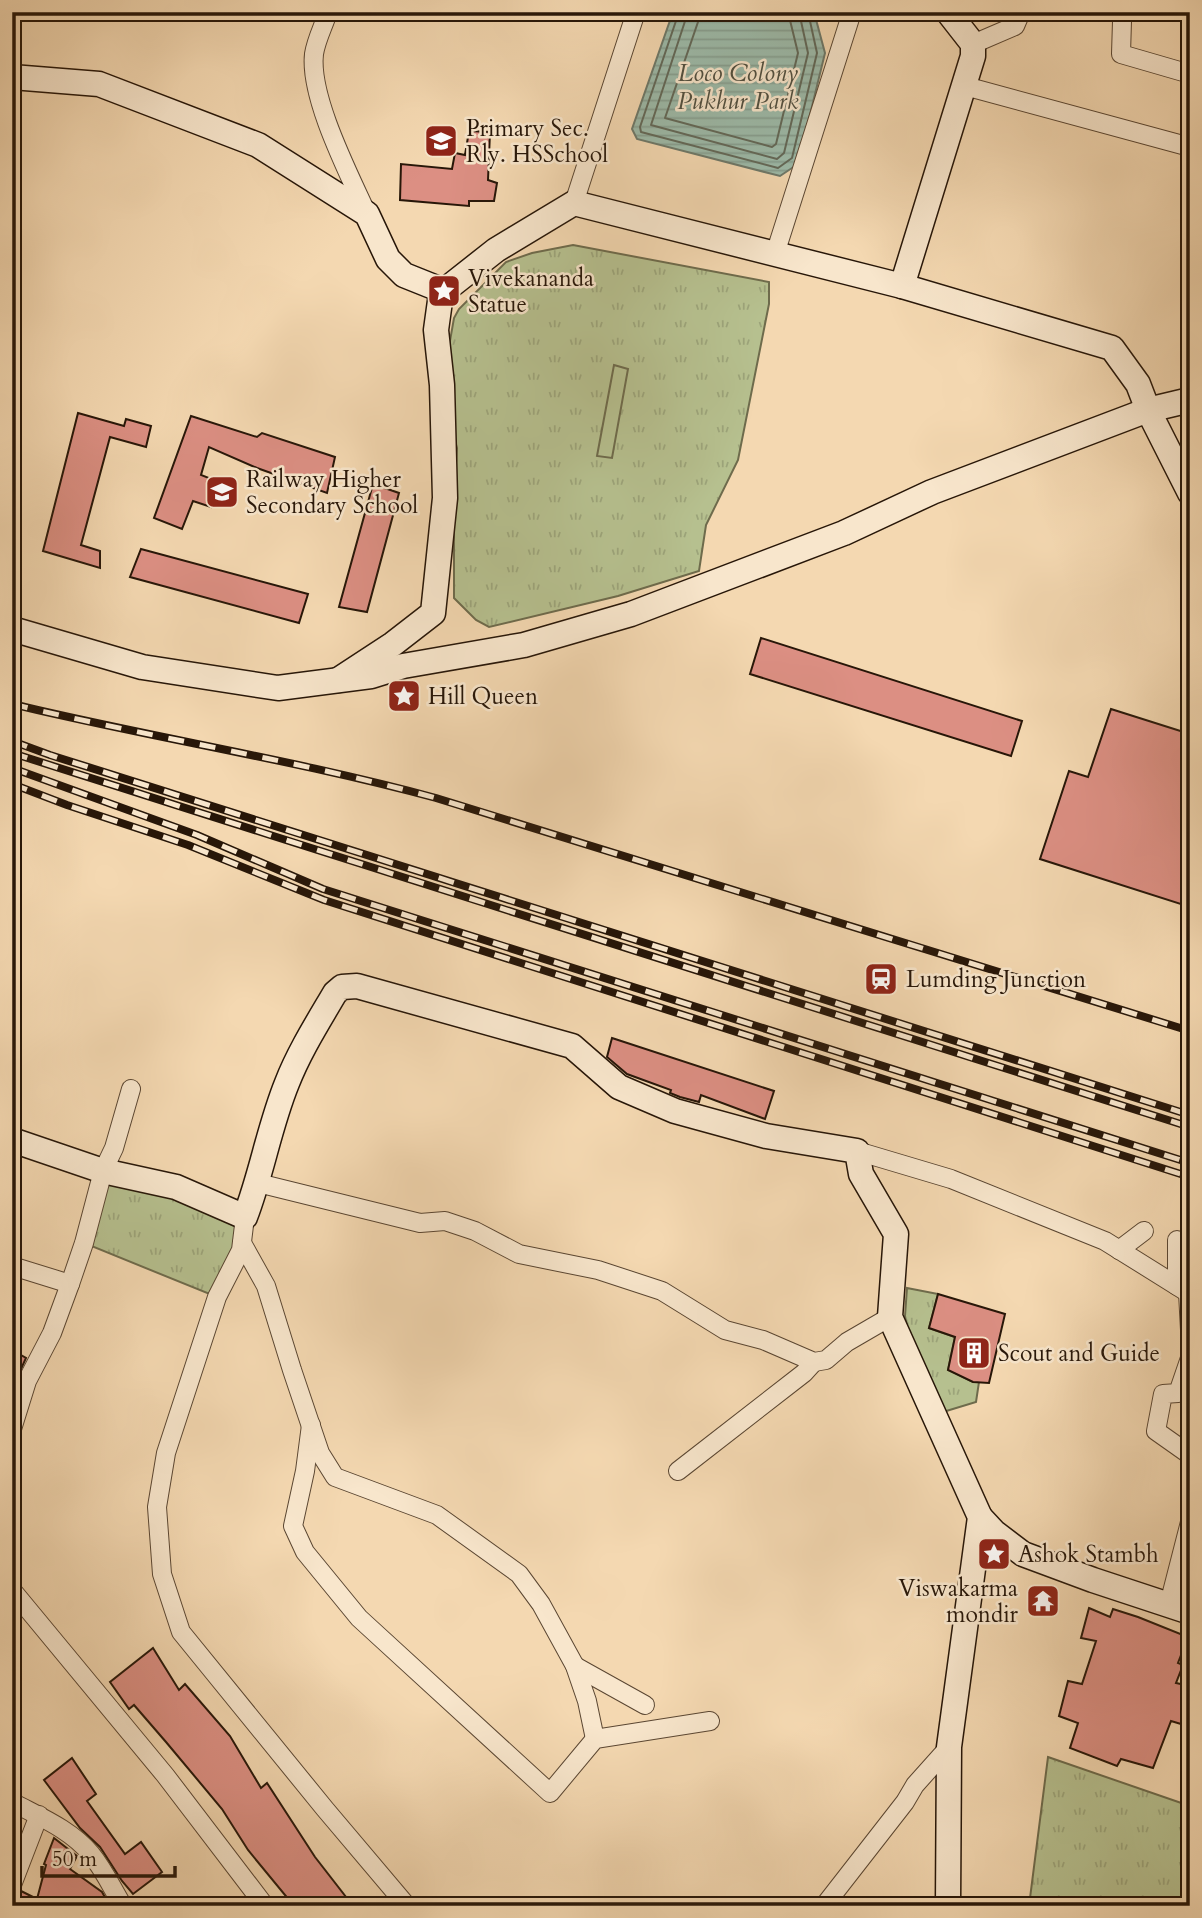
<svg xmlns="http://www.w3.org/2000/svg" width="1202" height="1918" viewBox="0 0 1202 1918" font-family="Cardo,serif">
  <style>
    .park { fill: url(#park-tufts); stroke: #6e6b4c; stroke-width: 2 }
    .garden { fill: #b6c08f; stroke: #6e6b4c; stroke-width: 2 }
    .water { fill: url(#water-rules); stroke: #6d7869; stroke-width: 2 }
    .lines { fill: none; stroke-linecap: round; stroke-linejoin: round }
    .shore { stroke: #626858; stroke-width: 2 }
    .building { fill: #dc8f83; stroke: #271608; stroke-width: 2 }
    .street-casing { stroke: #5a4632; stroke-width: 20 }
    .secondary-casing { stroke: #271608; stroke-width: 27 }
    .street { stroke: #f8e6cc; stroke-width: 18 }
    .secondary { stroke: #f8e6cc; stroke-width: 24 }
    .rail-casing { stroke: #271608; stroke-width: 8 }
    .rail { stroke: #f8e6cc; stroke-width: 5; stroke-dasharray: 16; stroke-linecap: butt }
    .labels { text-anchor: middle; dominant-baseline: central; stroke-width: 5; stroke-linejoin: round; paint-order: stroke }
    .poi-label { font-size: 23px; fill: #271608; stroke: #f8e6cc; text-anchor: start }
    .water-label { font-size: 24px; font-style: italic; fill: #504f40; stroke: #f8e6cc }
  </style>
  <defs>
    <pattern id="park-tufts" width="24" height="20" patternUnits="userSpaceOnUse" patternTransform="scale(1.75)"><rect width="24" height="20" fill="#b6c08f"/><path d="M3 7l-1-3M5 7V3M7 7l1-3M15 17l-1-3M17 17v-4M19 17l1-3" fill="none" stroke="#9ca47a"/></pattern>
    <pattern id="water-rules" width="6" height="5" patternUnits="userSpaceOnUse" patternTransform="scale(1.75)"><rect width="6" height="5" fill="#9cbaa9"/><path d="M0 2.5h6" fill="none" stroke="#869f90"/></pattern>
  </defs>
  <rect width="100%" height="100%" fill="#f4d8b1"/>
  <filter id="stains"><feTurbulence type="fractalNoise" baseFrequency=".00286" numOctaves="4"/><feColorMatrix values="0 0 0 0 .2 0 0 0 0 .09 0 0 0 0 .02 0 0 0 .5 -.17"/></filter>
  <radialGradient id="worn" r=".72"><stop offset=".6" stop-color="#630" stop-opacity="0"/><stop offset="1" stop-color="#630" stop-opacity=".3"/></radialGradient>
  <g class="park">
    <path d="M573 245 769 282V304L738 460 706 525 699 571 618 596 489 627 476 620 454 598V492L457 448 451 425 448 352 454 318 459 309 506 262 532 253Z"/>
    <path d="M103 1171 245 1217 217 1297 84 1243Z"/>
    <path d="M907 1288 938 1294 929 1328 955 1337 948 1370 973 1382H979L976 1402 943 1412 910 1344 905 1316Z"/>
    <path d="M1048 1757 1190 1806V1894L1186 1906H1029Z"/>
  </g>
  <path class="garden" d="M614 365 628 369 612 458 597 456Z"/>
  <path class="water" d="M673 12H814L825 53 798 164 780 176 637 139 632 129Z"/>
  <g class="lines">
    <g class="shore">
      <path d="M679 12 640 127 641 132 778 168 792 158 817 53 808 12"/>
      <path d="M688 12 651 125 777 159 784 153 808 53 799 12"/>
      <path d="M699 12 698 22 665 118 772 147 776 144 798 53 788 12"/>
    </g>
  </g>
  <g class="building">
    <path d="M469 131 490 132 488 180 497 183 494 201H469V206L400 200 401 164 452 169 455 153 465 155Z"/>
    <path d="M78 413 124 426 126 419 151 426 146 447 110 437 81 545 100 551V568L43 551Z"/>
    <path d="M191 416 257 437 262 433 335 457 327 493 257 468 209 447 201 475 219 482 211 507 193 501 182 529 154 518Z"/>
    <path d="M373 484 399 493 367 612 339 607Z"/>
    <path d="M141 549 308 594 299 623 130 577Z"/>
    <path d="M761 638 1022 721 1011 756 750 674Z"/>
    <path d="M1111 709 1190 734V907L1040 859 1069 771 1088 777Z"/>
    <path d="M612 1038 774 1091 765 1119 701 1095 699 1102 680 1097 670 1093 671 1090 627 1074 607 1057Z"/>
    <path d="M938 1294 1005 1314 989 1383 973 1382 948 1370 955 1337 929 1328Z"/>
    <path d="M12 1350 26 1358 12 1389Z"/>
    <path d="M1089 1608 1110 1617 1113 1609 1138 1617 1188 1637 1178 1663 1183 1665 1176 1683 1190 1686 1186 1711 1181 1724 1171 1721 1153 1768 1121 1759 1117 1766 1070 1748 1078 1723 1059 1716 1068 1681 1082 1684 1096 1641 1081 1638Z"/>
    <path d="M153 1648 179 1690 185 1684 230 1736 261 1788 267 1783 315 1857 353 1906H294L248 1850 222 1809 166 1742 134 1705 129 1709 110 1682Z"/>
    <path d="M72 1758 96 1794 87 1801 125 1854 141 1842 162 1872 133 1894 122 1881 100 1847 80 1828 44 1780Z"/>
    <path d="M54 1838 77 1856 70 1869 102 1892 110 1906H12V1896L21 1891 37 1899 46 1865 44 1864Z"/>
  </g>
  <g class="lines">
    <defs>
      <g id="street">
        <path d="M328 12C324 25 316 40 314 54 309 97 349 174 367 214"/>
        <path d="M1122 21 1121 54 1190 74"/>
        <path d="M973 44 1015 26 1021 12"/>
        <path d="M965 86 1190 147"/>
        <path d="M574 203 636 12"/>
        <path d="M775 254 852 12"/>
        <path d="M857 1151 951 1179 1105 1241 1190 1294"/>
        <path d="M258 1183 420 1223 445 1221 475 1231 519 1254 598 1270 662 1291 725 1330 763 1340 814 1362 826 1360 847 1342 890 1317"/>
        <path d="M245 1217 241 1250 217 1297 166 1453 157 1507 162 1574 181 1632 325 1809 407 1906"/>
        <path d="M242 1243 266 1286 292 1370 320 1453 335 1477 437 1515 519 1574 541 1604 575 1666 587 1701 595 1739"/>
        <path d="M1119 1250 1144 1231"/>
        <path d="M12 1266 70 1284"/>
        <path d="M1177 1286V1240"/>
        <path d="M1188 1293 1190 1330"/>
        <path d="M1190 1358 1178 1393 1163 1394 1156 1431 1190 1455"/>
        <path d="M311 1425 305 1471 293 1526 305 1552 359 1618 550 1793 595 1739 710 1721"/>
        <path d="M12 1429 27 1381 52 1333 70 1284 84 1243 103 1171 114 1148 131 1089"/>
        <path d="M678 1471 804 1373 814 1362"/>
        <path d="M12 1590 165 1775 265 1906"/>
        <path d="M1169 1604 1190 1522"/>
        <path d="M575 1666 645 1705"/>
        <path d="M12 1802C40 1817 70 1829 91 1854 104 1870 112 1888 123 1906"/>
        <path d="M12 1885 39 1815"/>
        <path d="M824 1906 905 1802 915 1785 949 1747"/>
      </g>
      <g id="secondary">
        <path d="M12 77 99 84 258 145 367 214 388 259 404 275 444 291"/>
        <path d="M902 286 973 56V44L948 12"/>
        <path d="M12 629 142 667 278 688 371 676 403 666 524 645 631 614 844 533 932 492 1148 410 1190 400"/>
        <path d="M338 680 393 644 433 613 445 498 442 385 436 330 440 301 444 291 496 250 574 203 902 286 1112 348 1138 384 1148 410 1190 493"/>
        <path d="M12 1140 103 1171 176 1187 245 1217C262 1173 269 1127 287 1083 299 1052 318 1022 335 993L342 987 357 986 572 1046 619 1087 675 1111 766 1136 857 1151 861 1174 896 1234 890 1317 980 1517 949 1747 948 1906"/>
        <path d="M980 1517 994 1532 1023 1554 1093 1580 1190 1612"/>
      </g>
    </defs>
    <use href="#street" class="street-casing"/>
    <use href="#secondary" class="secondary-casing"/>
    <use href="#street" class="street"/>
    <use href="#secondary" class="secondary"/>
    <defs>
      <g id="rail">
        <path d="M12 704C153 738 296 760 436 798L1190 1031"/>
        <path d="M12 741 50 755 1190 1115"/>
        <path d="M12 753 1190 1127"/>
        <path d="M12 768 197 835 323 889 1190 1163"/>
        <path d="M12 784 67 805 188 845 324 900 1190 1177"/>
      </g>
    </defs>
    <use href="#rail" class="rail-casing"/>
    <use href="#rail" class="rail"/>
  </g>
  <defs>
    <symbol id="school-square" viewBox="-11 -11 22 22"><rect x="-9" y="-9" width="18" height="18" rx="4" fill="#8f2418" stroke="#f8e6cc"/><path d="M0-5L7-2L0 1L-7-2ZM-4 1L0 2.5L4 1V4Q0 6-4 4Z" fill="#fff"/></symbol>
    <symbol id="sight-square" viewBox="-11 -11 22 22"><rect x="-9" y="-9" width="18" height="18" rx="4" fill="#8f2418" stroke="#f8e6cc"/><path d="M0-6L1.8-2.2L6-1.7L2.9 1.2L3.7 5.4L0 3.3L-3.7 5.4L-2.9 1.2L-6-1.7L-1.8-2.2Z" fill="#fff"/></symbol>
    <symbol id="station-square" viewBox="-11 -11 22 22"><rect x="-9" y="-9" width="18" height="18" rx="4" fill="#8f2418" stroke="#f8e6cc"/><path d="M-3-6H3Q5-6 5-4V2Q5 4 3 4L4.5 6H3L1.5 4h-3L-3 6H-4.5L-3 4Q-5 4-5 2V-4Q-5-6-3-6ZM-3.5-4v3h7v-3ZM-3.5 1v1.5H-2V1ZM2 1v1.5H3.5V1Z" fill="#fff"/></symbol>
    <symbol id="building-square" viewBox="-11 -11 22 22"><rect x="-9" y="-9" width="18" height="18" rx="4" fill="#8f2418" stroke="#f8e6cc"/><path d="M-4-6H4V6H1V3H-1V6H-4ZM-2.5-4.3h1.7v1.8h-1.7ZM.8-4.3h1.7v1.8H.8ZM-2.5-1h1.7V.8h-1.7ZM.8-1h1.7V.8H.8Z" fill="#fff"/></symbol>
    <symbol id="temple-square" viewBox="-11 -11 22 22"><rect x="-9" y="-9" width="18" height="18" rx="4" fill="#8f2418" stroke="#f8e6cc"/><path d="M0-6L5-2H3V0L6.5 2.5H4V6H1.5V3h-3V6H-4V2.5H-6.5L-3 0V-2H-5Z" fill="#fff"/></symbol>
  </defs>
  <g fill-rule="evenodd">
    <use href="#school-square" x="422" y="122" width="38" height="38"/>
    <use href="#sight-square" x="425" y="272" width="38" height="38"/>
    <use href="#school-square" x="203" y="473" width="38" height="38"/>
    <use href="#sight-square" x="385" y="677" width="38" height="38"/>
    <use href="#station-square" x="862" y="960" width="38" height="38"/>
    <use href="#building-square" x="955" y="1334" width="38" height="38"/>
    <use href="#sight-square" x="975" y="1535" width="38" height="38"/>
    <use href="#temple-square" x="1024" y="1582" width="38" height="38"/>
  </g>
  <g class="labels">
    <g class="poi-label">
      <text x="466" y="128">Primary Sec.<tspan x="466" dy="26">Rly. HSSchool</tspan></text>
      <text x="468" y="278">Vivekananda<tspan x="468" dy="26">Statue</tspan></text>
      <text x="246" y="479">Railway Higher<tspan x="246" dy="26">Secondary School</tspan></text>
      <text x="428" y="696">Hill Queen</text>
      <text x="906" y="979">Lumding Junction</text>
      <text x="998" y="1353">Scout and Guide</text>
      <text x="1018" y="1554">Ashok Stambh</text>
      <text x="1018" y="1588" text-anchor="end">Viswakarma<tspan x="1018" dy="26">mondir</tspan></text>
    </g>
    <g class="water-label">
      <text x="738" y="73">Loco Colony<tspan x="738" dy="28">Pukhur Park</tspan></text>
    </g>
  </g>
  <rect width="1202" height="1918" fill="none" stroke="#f4d8b1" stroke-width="42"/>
  <rect x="14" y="14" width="1174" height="1890" fill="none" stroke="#271608" stroke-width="3.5"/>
  <rect x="21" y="21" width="1160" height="1876" fill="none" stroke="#271608" stroke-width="2"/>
  <path d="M42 1866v10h133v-10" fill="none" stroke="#271608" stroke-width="3.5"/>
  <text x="52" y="1866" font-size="21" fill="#271608" stroke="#f8e6cc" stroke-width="5" paint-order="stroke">50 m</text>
  <rect width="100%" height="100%" filter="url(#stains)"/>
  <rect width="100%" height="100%" fill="url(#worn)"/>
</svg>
